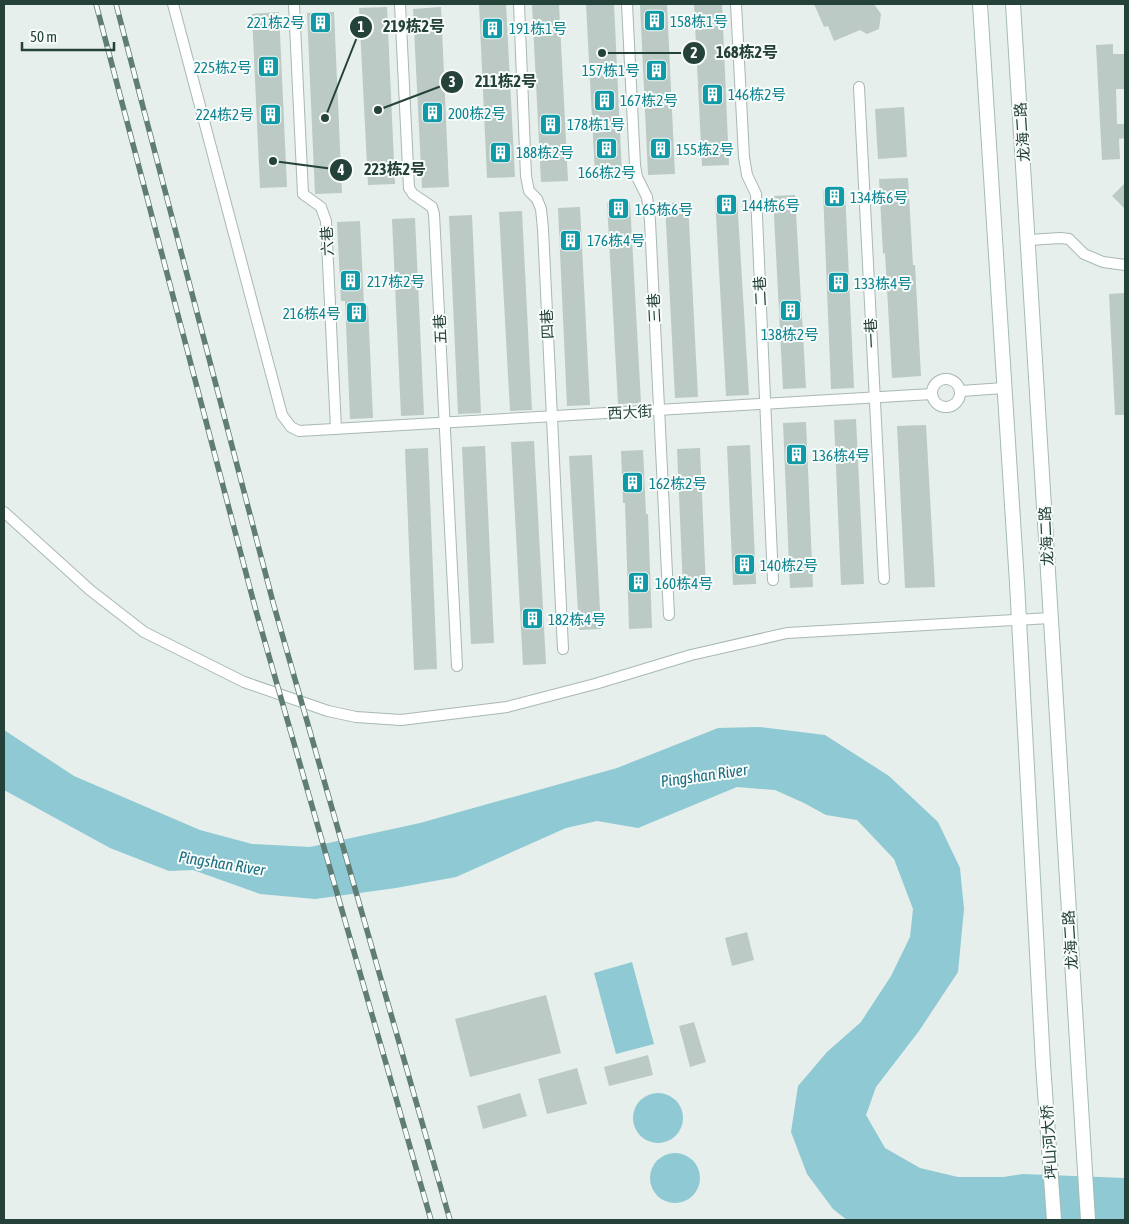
<svg xmlns="http://www.w3.org/2000/svg" width="1129" height="1224" viewBox="0 0 1129 1224" font-family="'Asap Condensed','Noto Sans SC',sans-serif">
  <style>
    .water { fill: #8ec9d4 }
    .building { fill: #bbcac4 }
    .lines { fill: none; stroke-linecap: round; stroke-linejoin: round }
    .minor-casing { stroke: #a8b8b2; stroke-width: 12 }
    .secondary-casing { stroke: #a4bbb3; stroke-width: 16 }
    .minor { stroke: #fff; stroke-width: 10 }
    .secondary { stroke: #fff; stroke-width: 14 }
    .rail-casing { stroke: #5f7d75; stroke-width: 5.5 }
    .rail { stroke: #f7fbf9; stroke-width: 4; stroke-dasharray: 11; stroke-linecap: butt }
    .labels { text-anchor: middle; dominant-baseline: central; stroke-width: 4; stroke-linejoin: round; paint-order: stroke }
    .culture-label { font-size: 15px; fill: #0d838f; stroke: #f7fbf9; text-anchor: start }
    .street-label { font-size: 15px; fill: #24423a; stroke: #f7fbf9 }
    .water-label { font-size: 16px; font-style: italic; fill: #1c6f80; stroke: #f7fbf9 }
    .leader { fill: none; stroke: #24423a; stroke-width: 2 }
    .callout-dot { fill: #24423a; stroke: #f7fbf9; stroke-width: 2 }
    .mark-label { font-size: 15px; text-anchor: middle; font-weight: bold; fill: #fff }
    .callout-label { font-size: 16px; text-anchor: middle; font-weight: bold; fill: #24423a; stroke: #f7fbf9; stroke-width: 4; stroke-linejoin: round; paint-order: stroke }
  </style>
  <rect width="100%" height="100%" fill="#e6efeb"/>
  <g class="water">
    <path d="M759 727 825 735 889 776 938 822 960 868 964 909 958 972 919 1031 876 1087 866 1115 885 1148 920 1168 958 1177H1003L1023 1174 1125 1178V1220H847L833 1209 807 1174 791 1132 798 1086 827 1052 861 1022 891 976 910 937 913 909 894 859 857 820 826 815 804 803 775 790 737 787 638 828 597 821 566 828 456 877 396 888 315 899 260 894 193 870 169 871 110 848 4 790V730L74 776 200 830 252 844 310 847 420 823 617 768 718 728Z"/>
    <path d="M632 962 654 1044 616 1054 594 973Z"/>
    <circle cx="658" cy="1118" r="25"/>
    <circle cx="675" cy="1178" r="25"/>
  </g>
  <g class="building">
    <path d="M479 4H506L515 177 487 178Z"/>
    <path d="M532 4H559L568 181 541 182Z"/>
    <path d="M586 4H614L622 174 595 175Z"/>
    <path d="M640 4H667L675 174 648 175Z"/>
    <path d="M694 4H722L729 165 702 166Z"/>
    <path d="M814 4H874L881 14 879 29 867 34 860 30 834 41 828 26 824 27Z"/>
    <path d="M387 7 395 184 368 185 359 8Z"/>
    <path d="M441 7 449 187 422 188 413 9Z"/>
    <path d="M279 12 287 187 260 188 252 14Z"/>
    <path d="M334 12 342 193 315 194 307 13Z"/>
    <path d="M1113 44V54H1125V89H1116L1117 124H1125V138L1119 139 1120 159 1102 160 1096 45Z"/>
    <path d="M904 107 907 157 878 159 875 109Z"/>
    <path d="M908 178 913 265H915L921 376 892 378 885 253 883 254 879 179Z"/>
    <path d="M1125 183V209L1112 196Z"/>
    <path d="M845 190 854 388 831 389 823 191Z"/>
    <path d="M795 195 806 388 783 389 773 196Z"/>
    <path d="M737 197 749 395 726 396 715 198Z"/>
    <path d="M630 202 641 403 618 404 607 203Z"/>
    <path d="M688 202 698 397 675 398 665 203Z"/>
    <path d="M580 207 590 405 567 406 558 208Z"/>
    <path d="M522 211 532 410 510 411 499 212Z"/>
    <path d="M472 215 481 413 458 414 449 216Z"/>
    <path d="M415 218 424 415 401 416 392 219Z"/>
    <path d="M360 221 364 306H368L373 418 350 419 345 301H341L337 222Z"/>
    <path d="M1125 293V415H1115L1109 294Z"/>
    <path d="M856 419 864 584 841 585 834 420Z"/>
    <path d="M806 422 813 587 790 588 783 423Z"/>
    <path d="M926 425 935 587 905 588 897 426Z"/>
    <path d="M534 441 546 664 523 665 511 442Z"/>
    <path d="M750 445 756 584 733 585 727 446Z"/>
    <path d="M485 446 494 643 471 644 462 447Z"/>
    <path d="M428 448 437 669 414 670 405 449Z"/>
    <path d="M700 448 706 588 683 589 677 449Z"/>
    <path d="M643 450 646 514H648L652 628 629 629 625 503H623L621 451Z"/>
    <path d="M592 455 601 629 579 630 569 456Z"/>
    <path d="M747 932 754 960 732 966 725 938Z"/>
    <path d="M546 995 561 1053 470 1077 455 1019Z"/>
    <path d="M694 1022 706 1062 690 1067 679 1026Z"/>
    <path d="M648 1055 653 1075 609 1086 604 1067Z"/>
    <path d="M577 1068 587 1104 547 1114 538 1079Z"/>
    <path d="M520 1093 527 1116 483 1129 477 1106Z"/>
  </g>
  <g class="lines">
    <defs>
      <g id="minor">
        <path d="M173 4 282 415 291 427 299 431 932 394"/>
        <path d="M294 4 303 194 321 207 326 221 336 429"/>
        <path d="M400 4 409 188 413 194 432 207 434 214 457 666"/>
        <path d="M519 4 526 176 529 191 537 199 541 209 543 229 563 649"/>
        <path d="M627 4 635 165 637 177 647 197 650 221 669 615"/>
        <path d="M736 4 744 157 747 175 756 194 773 580"/>
        <path d="M859 87 884 579"/>
        <path d="M1029 240 1060 238 1069 239 1084 254 1103 262 1125 265"/>
        <circle cx="946" cy="393" r="14"/>
        <path d="M961 391 1004 388"/>
        <path d="M4 512 90 590 144 632 244 682 328 711 356 717 401 720 507 707 595 684 691 655 787 633 1050 618"/>
      </g>
      <g id="secondary">
        <path d="M980 4 1017 583 1043 1064 1054 1220"/>
        <path d="M1013 4 1088 1220"/>
      </g>
    </defs>
    <use href="#minor" class="minor-casing"/>
    <use href="#secondary" class="secondary-casing"/>
    <use href="#minor" class="minor"/>
    <use href="#secondary" class="secondary"/>
    <defs>
      <g id="rail">
        <path d="M96 4 256 611 431 1220"/>
        <path d="M116 4 274 606 450 1220"/>
      </g>
    </defs>
    <use href="#rail" class="rail-casing"/>
    <use href="#rail" class="rail"/>
  </g>
  <defs>
    <symbol id="building-square" viewBox="-11 -11 22 22"><rect x="-9" y="-9" width="18" height="18" rx="4" fill="#0f9aa8" stroke="#f7fbf9"/><path d="M-4-6H4V6H1V3H-1V6H-4ZM-2.5-4.3h1.7v1.8h-1.7ZM.8-4.3h1.7v1.8H.8ZM-2.5-1h1.7V.8h-1.7ZM.8-1h1.7V.8H.8Z" fill="#fff"/></symbol>
  </defs>
  <g fill-rule="evenodd">
    <use href="#building-square" x="642" y="8" width="25" height="25"/>
    <use href="#building-square" x="308" y="10" width="25" height="25"/>
    <use href="#building-square" x="480" y="16" width="25" height="25"/>
    <use href="#building-square" x="256" y="54" width="25" height="25"/>
    <use href="#building-square" x="644" y="58" width="25" height="25"/>
    <use href="#building-square" x="700" y="82" width="25" height="25"/>
    <use href="#building-square" x="592" y="88" width="25" height="25"/>
    <use href="#building-square" x="420" y="100" width="25" height="25"/>
    <use href="#building-square" x="258" y="102" width="25" height="25"/>
    <use href="#building-square" x="538" y="112" width="25" height="25"/>
    <use href="#building-square" x="594" y="136" width="25" height="25"/>
    <use href="#building-square" x="648" y="136" width="25" height="25"/>
    <use href="#building-square" x="488" y="140" width="25" height="25"/>
    <use href="#building-square" x="822" y="184" width="25" height="25"/>
    <use href="#building-square" x="714" y="192" width="25" height="25"/>
    <use href="#building-square" x="606" y="196" width="25" height="25"/>
    <use href="#building-square" x="558" y="228" width="25" height="25"/>
    <use href="#building-square" x="338" y="268" width="25" height="25"/>
    <use href="#building-square" x="826" y="270" width="25" height="25"/>
    <use href="#building-square" x="778" y="298" width="25" height="25"/>
    <use href="#building-square" x="344" y="300" width="25" height="25"/>
    <use href="#building-square" x="784" y="442" width="25" height="25"/>
    <use href="#building-square" x="620" y="470" width="25" height="25"/>
    <use href="#building-square" x="732" y="552" width="25" height="25"/>
    <use href="#building-square" x="626" y="570" width="25" height="25"/>
    <use href="#building-square" x="520" y="606" width="25" height="25"/>
  </g>
  <g class="labels">
    <g class="culture-label">
      <text x="670" y="21">158栋1号</text>
      <text x="305" y="22" text-anchor="end">221栋2号</text>
      <text x="509" y="28">191栋1号</text>
      <text x="252" y="67" text-anchor="end">225栋2号</text>
      <text x="640" y="70" text-anchor="end">157栋1号</text>
      <text x="728" y="94">146栋2号</text>
      <text x="620" y="100">167栋2号</text>
      <text x="448" y="113">200栋2号</text>
      <text x="254" y="114" text-anchor="end">224栋2号</text>
      <text x="567" y="124">178栋1号</text>
      <text x="676" y="149">155栋2号</text>
      <text x="516" y="152">188栋2号</text>
      <text x="607" y="172" text-anchor="middle">166栋2号</text>
      <text x="850" y="197">134栋6号</text>
      <text x="742" y="205">144栋6号</text>
      <text x="635" y="209">165栋6号</text>
      <text x="587" y="240">176栋4号</text>
      <text x="367" y="281">217栋2号</text>
      <text x="854" y="283">133栋4号</text>
      <text x="341" y="313" text-anchor="end">216栋4号</text>
      <text x="790" y="334" text-anchor="middle">138栋2号</text>
      <text x="812" y="455">136栋4号</text>
      <text x="649" y="483">162栋2号</text>
      <text x="760" y="565">140栋2号</text>
      <text x="655" y="583">160栋4号</text>
      <text x="548" y="619">182栋4号</text>
    </g>
    <g class="street-label">
      <text transform="translate(1022 132) rotate(-94)">龙海二路</text>
      <text transform="translate(327 241) rotate(-93)">六巷</text>
      <text transform="translate(760 291) rotate(-93)">二巷</text>
      <text transform="translate(654 308) rotate(-93)">三巷</text>
      <text transform="translate(547 324) rotate(-93)">四巷</text>
      <text transform="translate(440 329) rotate(-93)">五巷</text>
      <text transform="translate(871 333) rotate(-93)">一巷</text>
      <text transform="translate(630 412) rotate(-3)">西大街</text>
      <text transform="translate(1046 536) rotate(-93)">龙海二路</text>
      <text transform="translate(1070 940) rotate(-94)">龙海二路</text>
      <text transform="translate(1049 1142) rotate(-94)">坪山河大桥</text>
    </g>
    <g class="water-label">
      <text transform="translate(704 775) rotate(-8)">Pingshan River</text>
      <text transform="translate(222 863) rotate(9)">Pingshan River</text>
    </g>
  </g>
  <path class="leader" d="M325 118L361 27M602 53L694 53M378 110L452 82M273 161L341 170"/>
  <g class="callout-dot">
    <circle cx="325" cy="118" r="5"/>
    <circle cx="602" cy="53" r="5"/>
    <circle cx="378" cy="110" r="5"/>
    <circle cx="273" cy="161" r="5"/>
    <circle cx="361" cy="27" r="12"/>
    <circle cx="694" cy="53" r="12"/>
    <circle cx="452" cy="82" r="12"/>
    <circle cx="341" cy="170" r="12"/>
  </g>
  <g class="mark-label">
    <text x="361" y="32">1</text>
    <text x="694" y="58">2</text>
    <text x="452" y="87">3</text>
    <text x="341" y="175">4</text>
  </g>
  <g class="callout-label">
    <text x="414" y="32">219栋2号</text>
    <text x="747" y="58">168栋2号</text>
    <text x="506" y="87">211栋2号</text>
    <text x="395" y="175">223栋2号</text>
  </g>
  <rect width="1129" height="1224" fill="none" stroke="#24423a" stroke-width="10"/>
  <path d="M22 42v8h92v-8" fill="none" stroke="#24423a" stroke-width="2.5"/>
  <text x="30" y="42" font-size="15" fill="#24423a" stroke="#f7fbf9" stroke-width="4" paint-order="stroke">50 m</text>
</svg>
